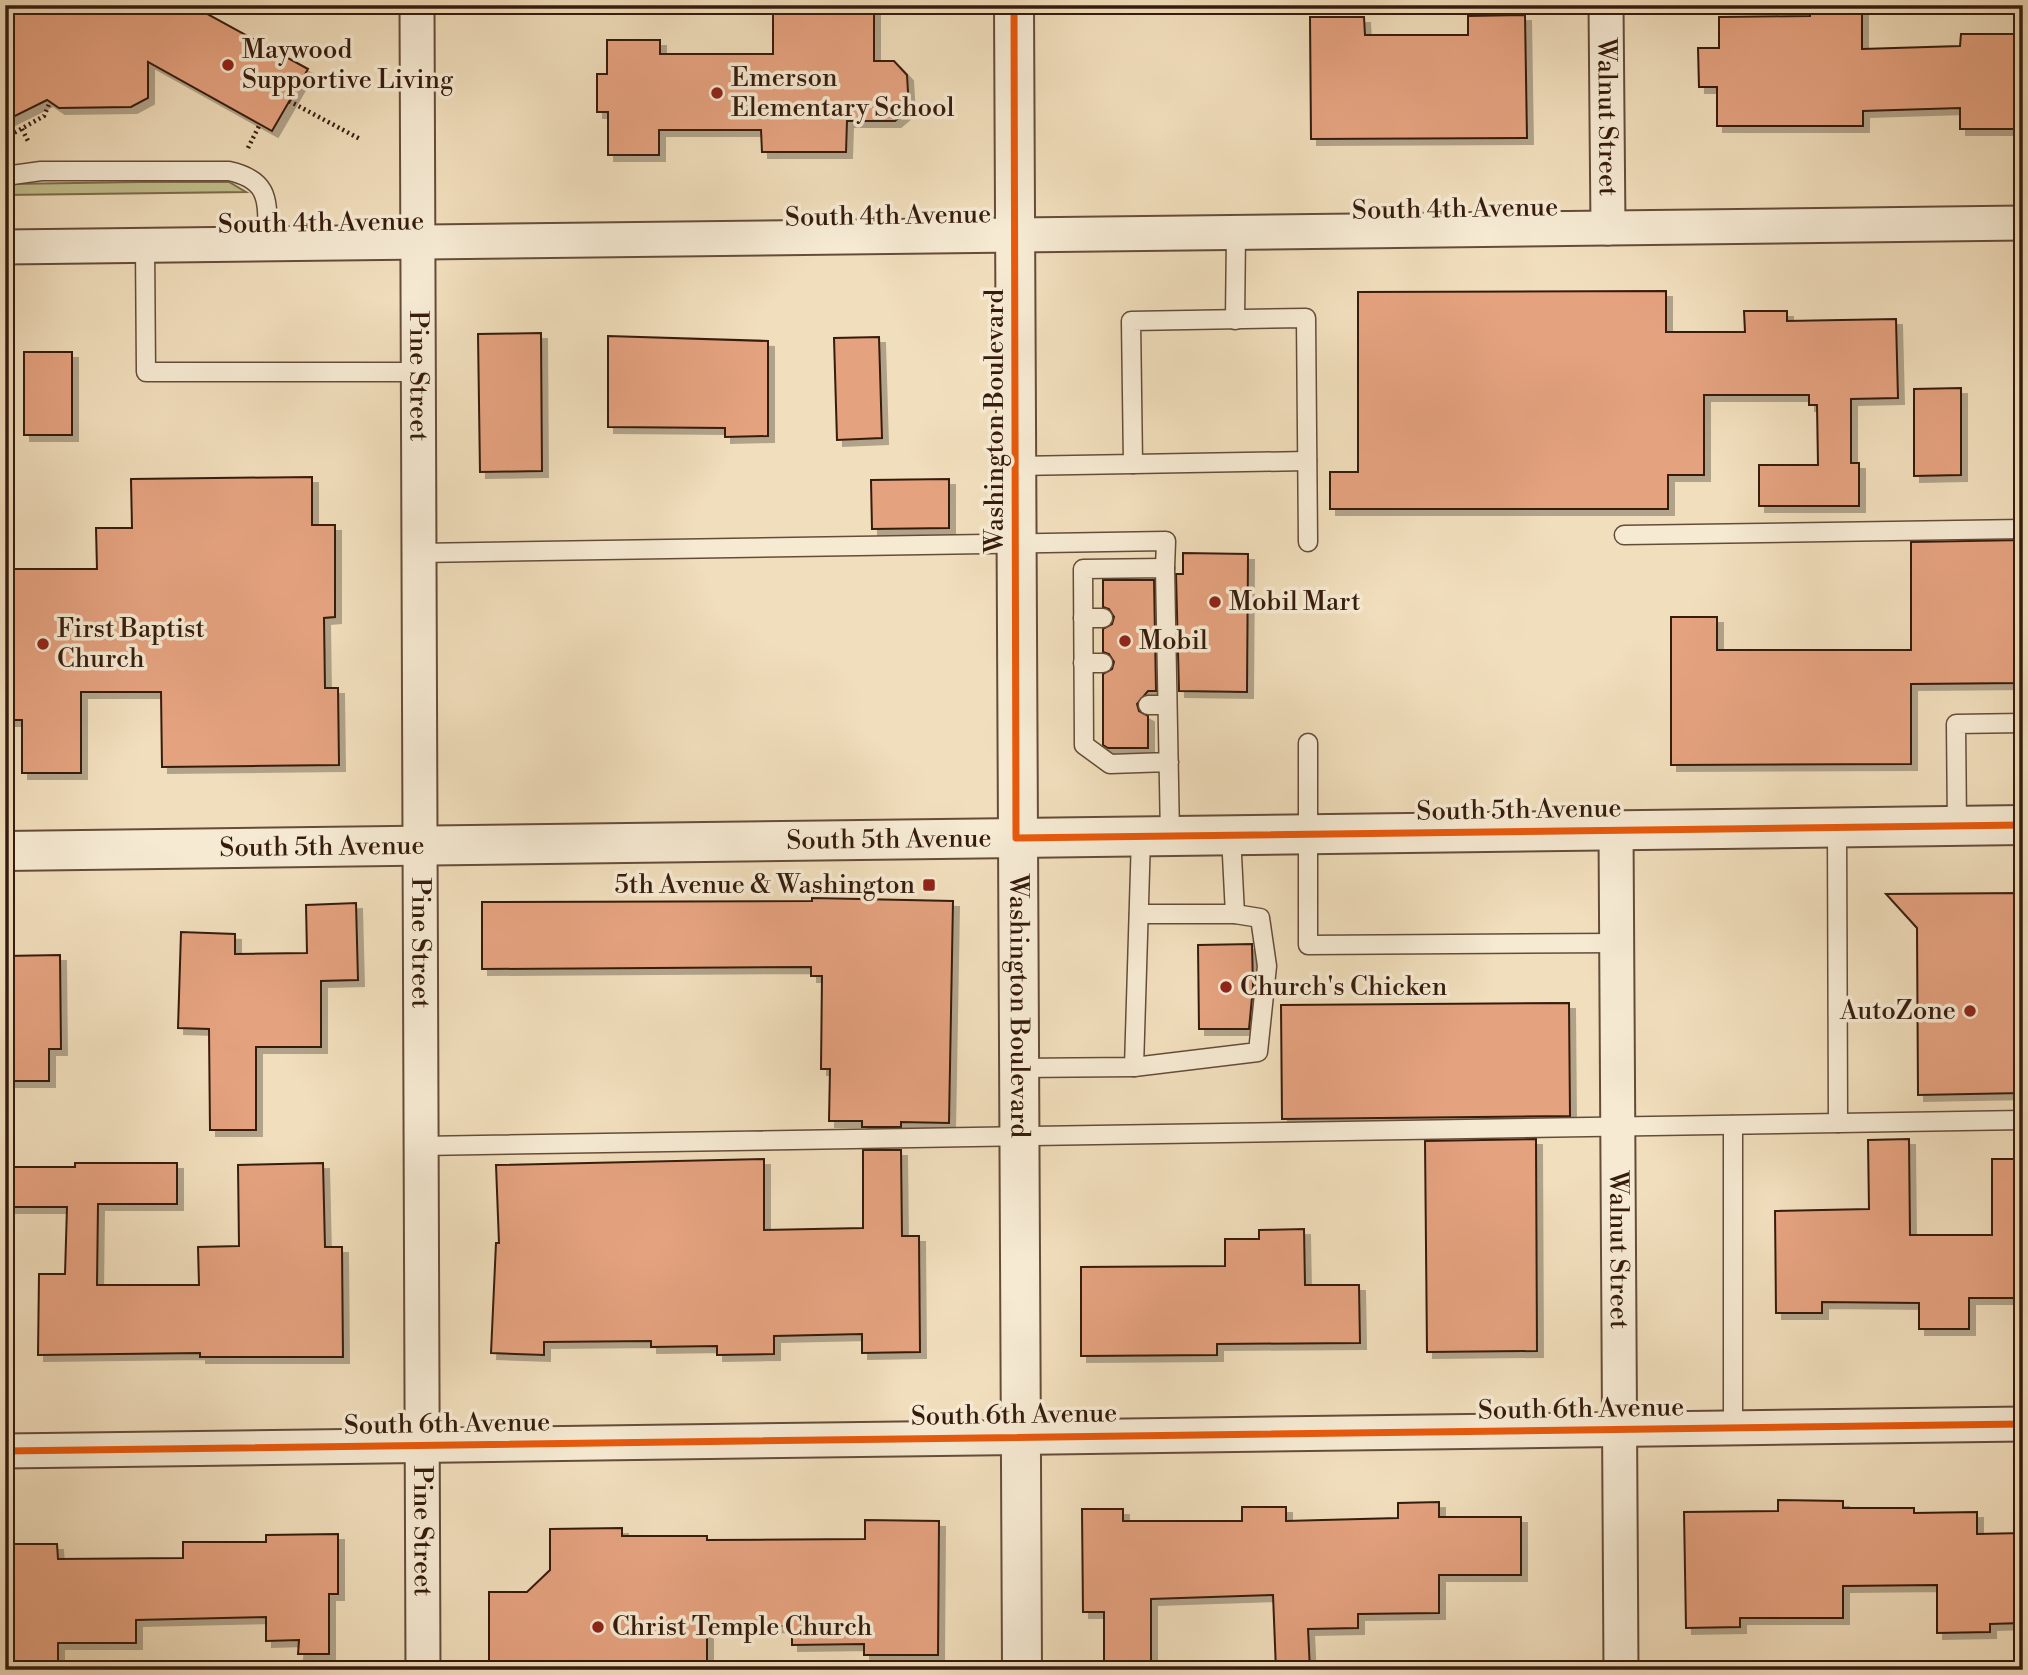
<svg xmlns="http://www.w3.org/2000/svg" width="2028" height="1675" viewBox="0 0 2028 1675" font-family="'Libre Bodoni',serif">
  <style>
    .green { fill: #c1bf8c; stroke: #7c6d4c; stroke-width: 2 }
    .building { fill: #e5a27f; stroke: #361b0d; stroke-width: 2; filter: url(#shadow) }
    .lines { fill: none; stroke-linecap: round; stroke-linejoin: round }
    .service-casing { stroke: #654c39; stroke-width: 21 }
    .minor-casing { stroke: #654c39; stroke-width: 37 }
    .tertiary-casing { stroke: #654c39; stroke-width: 42 }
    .path { stroke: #361b0d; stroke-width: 4.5; stroke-dasharray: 2 3.5; stroke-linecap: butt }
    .service { stroke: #f6ead3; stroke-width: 18 }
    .minor { stroke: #f6ead3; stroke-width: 33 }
    .tertiary { stroke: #f6ead3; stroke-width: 38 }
    .cycleway-casing { stroke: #f6ead3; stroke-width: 11 }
    .cycleway { stroke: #e8590c; stroke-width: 7 }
    .poi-dot { fill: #8f2418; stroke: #f6ead3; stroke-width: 2.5 }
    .labels { text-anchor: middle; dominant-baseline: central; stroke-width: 7; stroke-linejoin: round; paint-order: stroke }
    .poi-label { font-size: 26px; fill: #361b0d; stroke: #f6ead3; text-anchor: start }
    .street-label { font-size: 26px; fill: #361b0d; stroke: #f6ead3 }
  </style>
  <defs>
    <filter id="shadow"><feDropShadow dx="6" dy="6" stdDeviation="0" flood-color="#0004"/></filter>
  </defs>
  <rect width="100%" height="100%" fill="#f1debc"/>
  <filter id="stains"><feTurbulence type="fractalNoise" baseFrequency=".00286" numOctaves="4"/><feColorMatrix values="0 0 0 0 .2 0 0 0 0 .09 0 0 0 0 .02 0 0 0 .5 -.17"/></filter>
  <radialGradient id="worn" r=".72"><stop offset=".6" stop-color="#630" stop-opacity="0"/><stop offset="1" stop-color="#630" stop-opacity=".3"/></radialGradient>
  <path class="green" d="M140 182H229L246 192 5 195V186L9 184Z"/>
  <g class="building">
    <path d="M5 5H191L308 69 272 131 148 62V98L131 107 59 108 47 100 5 121Z"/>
    <path d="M773 5H874V61H894L907 75 909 109 895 121H847L846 152H762L761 130H659V155H608V112H597V74H607V40H660V54H773Z"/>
    <path d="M1810 5H1862V49L1960 46 1961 34H2014V129H1960V108L1863 111V126H1717V87H1699L1698 48H1719V17L1810 16Z"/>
    <path d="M1525 15 1527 138 1311 139 1310 17H1364L1365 35H1468V16Z"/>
    <path d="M1666 291V332H1745L1744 311H1787V321L1896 319 1898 398 1851 399V463H1859V506H1759V465H1818L1817 405H1809V395H1704V475H1668V509H1330V472H1358V292Z"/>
    <path d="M541 333 542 471 480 472 478 334Z"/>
    <path d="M608 336 768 341V436L725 437V428L608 427Z"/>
    <path d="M879 337 882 438 837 440 834 338Z"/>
    <rect x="24" y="352" width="48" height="83"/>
    <path d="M1961 388V475L1914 476V389Z"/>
    <path d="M312 477V525H335V617L324 618 325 688H338L339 765 162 767 161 692H81V773H22V720H5V569H97L96 528H132L131 479Z"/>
    <path d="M949 479V528L872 529 871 480Z"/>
    <path d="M2023 540V683L1911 684V764L1671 765V617H1717V650H1911V542Z"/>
    <path d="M1183 553 1248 554 1247 692 1179 691 1176 574H1183Z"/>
    <path d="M1103 580H1154L1156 691H1148L1137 704 1139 711 1148 716V748H1108L1103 745V674L1112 669 1114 662 1109 654 1103 652V629L1112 624 1114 617 1109 609 1103 607Z"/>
    <path d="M2023 893V1093L1918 1095 1917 928 1886 894Z"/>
    <path d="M812 898 953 901 949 1123 901 1122V1127H862V1121H829L830 1069H821L822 976H811V967L482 969V902L812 901Z"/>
    <path d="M356 903 358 980 321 981V1047H256V1130H210L209 1029 178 1028 181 932 235 934V954L307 953 306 905Z"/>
    <path d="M1252 944 1253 987 1249 1029H1199L1198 945Z"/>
    <path d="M60 955 61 1049H49V1081H6L5 956Z"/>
    <path d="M1569 1003 1570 1116 1282 1119 1281 1005Z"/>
    <path d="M1536 1139 1537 1351 1427 1352 1425 1141Z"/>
    <path d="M1909 1139 1910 1235H1992V1159H2023V1298H1969V1329H1919V1303L1822 1302V1313H1776L1775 1211 1869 1209 1868 1140Z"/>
    <path d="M863 1150H901L902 1236H919L920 1352 862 1353V1334L774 1336V1354L717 1355V1346L651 1347V1341L544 1342V1355L491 1353 496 1243H499L496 1165 764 1159V1230L863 1228Z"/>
    <path d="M75 1163H177V1204H98L97 1285H199L198 1247 239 1246 238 1165 323 1163 325 1247H342L343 1357H200V1353L38 1355 39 1274H65L67 1207H5V1167H75Z"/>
    <path d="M1304 1229 1305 1285H1359L1360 1343 1217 1344V1355L1081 1356V1267L1225 1266V1239H1259V1230Z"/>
    <path d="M1778 1500 1843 1501V1508H1914V1513L1977 1512V1534L2023 1533V1623L1990 1624V1632L1937 1633V1585L1843 1586V1618H1740V1627L1686 1628 1684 1512 1778 1511Z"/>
    <path d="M1439 1502V1517H1521V1575H1439V1613L1358 1614V1628L1308 1629 1310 1670H1276L1273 1595 1151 1599V1670H1104V1612H1083L1082 1509H1123V1521H1242V1507H1286V1521L1398 1518V1503Z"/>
    <path d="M865 1520 939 1521 938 1655H864V1644L792 1645V1626L707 1627V1670H536L526 1662H489V1592H527L550 1570V1529L622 1528V1536H707V1540L865 1539Z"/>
    <path d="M338 1534V1594H329V1654H298L299 1640 266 1641V1617L136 1620V1643H58V1664H5V1544H57L58 1559 183 1558V1542H266V1535Z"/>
  </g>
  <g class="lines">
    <defs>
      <g id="service">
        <path d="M5 176 41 171H229C274 181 266 205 268 244"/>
        <path d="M145 246 146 372H418"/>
        <path d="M1235 320 1236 233"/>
        <path d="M1133 464 1307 461"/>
        <path d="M1016 466 1133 464 1131 321 1306 318 1308 542"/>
        <path d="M1624 535 2023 529"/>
        <path d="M419 553 1166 541 1165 568"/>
        <path d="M1083 618H1103"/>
        <path d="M1083 663H1103"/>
        <path d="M1148 705H1167"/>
        <path d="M1308 743V945L1617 943"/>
        <path d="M1169 762 1110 764 1084 745 1083 569 1165 568 1170 837"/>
        <path d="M1957 826 1956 724 2023 723"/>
        <path d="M1837 827 1838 1123"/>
        <path d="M1139 914H1235L1231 836"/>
        <path d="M1134 1067 1258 1052 1267 966 1260 918 1235 914"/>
        <path d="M1017 1068 1134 1067 1141 837"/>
        <path d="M421 1146 2023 1120"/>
        <path d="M1733 1428V1125"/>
      </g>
      <g id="minor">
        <path id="s1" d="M417 5 423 1670"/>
        <path id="s2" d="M1606 5 1608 228"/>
        <path d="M5 247 2023 223"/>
        <path id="s3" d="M1616 830 1621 1670"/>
        <path d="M5 1451 2023 1424"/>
      </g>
      <g id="tertiary">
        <path id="s4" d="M1014 5 1022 1670"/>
        <path id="s5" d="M5 851 2023 825"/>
      </g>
    </defs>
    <use href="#service" class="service-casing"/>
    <use href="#minor" class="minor-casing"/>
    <use href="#tertiary" class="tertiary-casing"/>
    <g class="path">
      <path d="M289 101 360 139"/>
      <path d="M22 129 29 143"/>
      <path d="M5 138 44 116 50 102"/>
      <path d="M248 148 260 124"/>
    </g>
    <use href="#service" class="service"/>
    <use href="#minor" class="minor"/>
    <use href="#tertiary" class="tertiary"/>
    <defs>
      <g id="cycleway">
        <path d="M1014 5 1016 838 2023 825"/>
        <path d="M5 1451 2023 1424"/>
      </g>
    </defs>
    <use href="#cycleway" class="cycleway-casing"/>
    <use href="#cycleway" class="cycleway"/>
  </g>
  <g class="poi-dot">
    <circle cx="228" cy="65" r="7"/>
    <circle cx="717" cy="93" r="7"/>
    <circle cx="1215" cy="602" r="7"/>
    <circle cx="1125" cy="641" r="7"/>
    <circle cx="43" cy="644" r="7"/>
    <rect x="922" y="878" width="14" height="14" rx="3.5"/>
    <circle cx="1226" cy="987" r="7"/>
    <circle cx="1970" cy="1011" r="7"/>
    <circle cx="598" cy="1627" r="7"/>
  </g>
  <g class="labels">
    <g class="poi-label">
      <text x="242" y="50">Maywood<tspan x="242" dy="30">Supportive Living</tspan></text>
      <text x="731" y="78">Emerson<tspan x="731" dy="30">Elementary School</tspan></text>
      <text x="1229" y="602">Mobil Mart</text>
      <text x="57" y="629">First Baptist<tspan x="57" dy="30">Church</tspan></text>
      <text x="1139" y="641">Mobil</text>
      <text x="915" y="885" text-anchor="end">5th Avenue &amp; Washington</text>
      <text x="1240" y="987">Church's Chicken</text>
      <text x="1956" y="1011" text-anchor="end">AutoZone</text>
      <text x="612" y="1627">Christ Temple Church</text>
    </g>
    <g class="street-label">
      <text stroke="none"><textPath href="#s2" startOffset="112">Walnut Street</textPath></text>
      <text transform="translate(1455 209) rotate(-1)">South 4th Avenue</text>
      <text transform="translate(888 216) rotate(-1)">South 4th Avenue</text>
      <text transform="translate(321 223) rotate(-1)">South 4th Avenue</text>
      <text stroke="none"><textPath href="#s1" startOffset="371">Pine Street</textPath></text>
      <text transform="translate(995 421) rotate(-90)">Washington Boulevard</text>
      <text transform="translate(1519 810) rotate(-1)">South 5th Avenue</text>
      <text stroke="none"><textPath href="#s5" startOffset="884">South 5th Avenue</textPath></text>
      <text stroke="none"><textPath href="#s5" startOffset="317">South 5th Avenue</textPath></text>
      <text stroke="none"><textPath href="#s1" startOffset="938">Pine Street</textPath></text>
      <text stroke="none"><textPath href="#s4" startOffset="1001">Washington Boulevard</textPath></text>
      <text stroke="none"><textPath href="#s3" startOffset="420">Walnut Street</textPath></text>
      <text transform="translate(1581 1409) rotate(-1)">South 6th Avenue</text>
      <text transform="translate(1014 1415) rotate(-1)">South 6th Avenue</text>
      <text transform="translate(447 1424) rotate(-1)">South 6th Avenue</text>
      <text stroke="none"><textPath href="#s1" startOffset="1526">Pine Street</textPath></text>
    </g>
  </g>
  <rect width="2028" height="1675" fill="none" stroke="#f1debc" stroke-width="28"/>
  <rect x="7" y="7" width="2014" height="1661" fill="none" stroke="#361b0d" stroke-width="3.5"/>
  <rect x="14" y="14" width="2000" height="1647" fill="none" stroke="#361b0d" stroke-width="2"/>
  <rect width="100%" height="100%" filter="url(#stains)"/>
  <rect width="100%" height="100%" fill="url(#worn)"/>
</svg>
